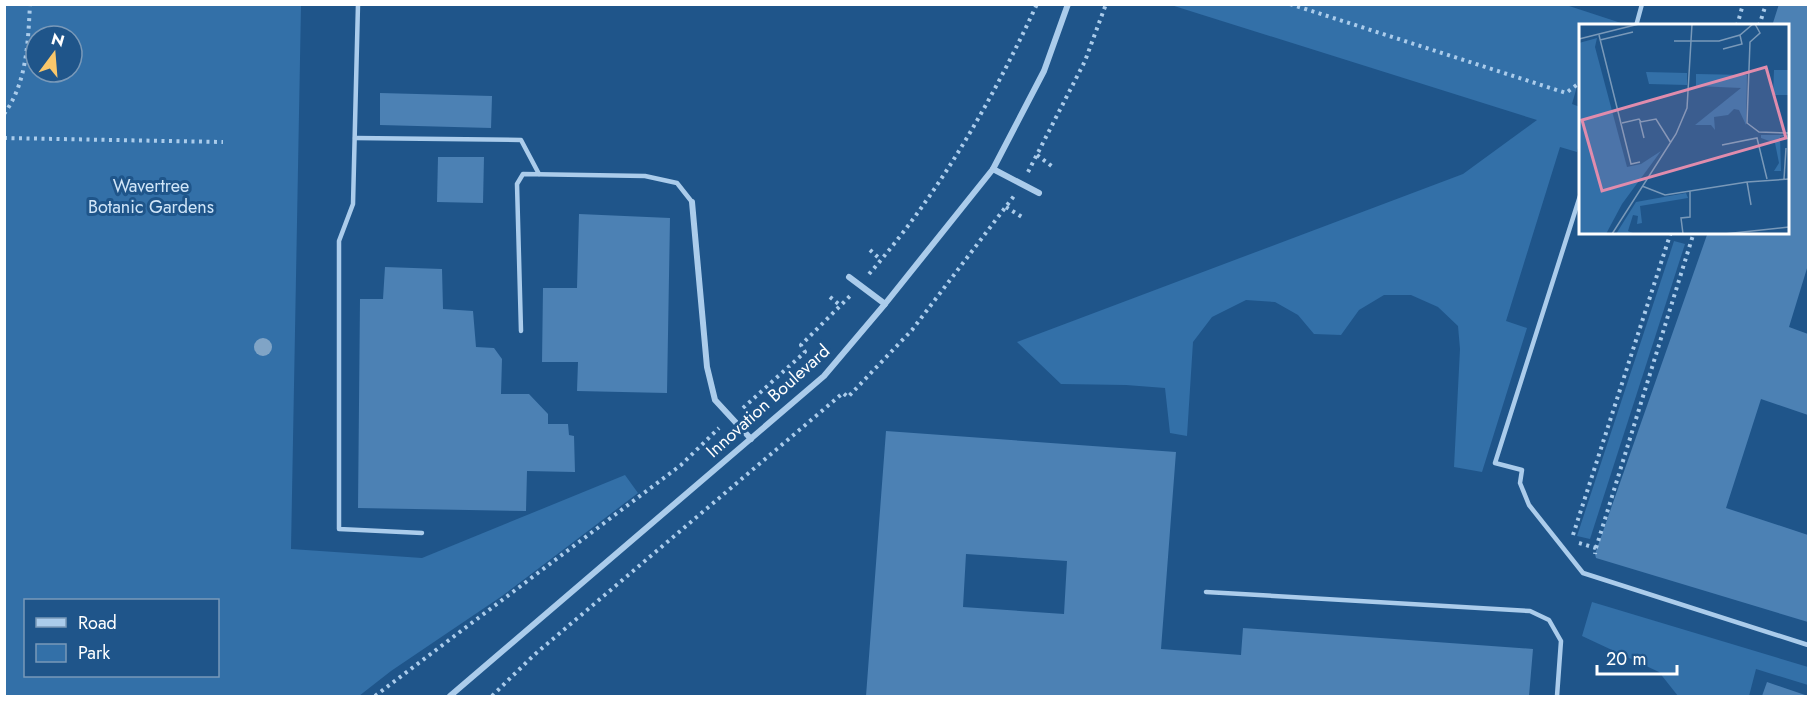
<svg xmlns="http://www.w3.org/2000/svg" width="1813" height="701" viewBox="0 0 1813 701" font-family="Jost,sans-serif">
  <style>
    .green { fill: #3370a8; fill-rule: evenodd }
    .building { fill: #4c81b4; fill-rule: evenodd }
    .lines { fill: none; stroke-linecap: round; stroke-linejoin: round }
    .path { stroke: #abcceb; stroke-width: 4; stroke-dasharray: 3 4.5; stroke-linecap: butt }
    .service { stroke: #abcceb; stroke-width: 4.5 }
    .minor { stroke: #abcceb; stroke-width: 6 }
    .tree { fill: #80a4c6 }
    .labels { text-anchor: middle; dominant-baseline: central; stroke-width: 6; stroke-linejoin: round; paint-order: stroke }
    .park-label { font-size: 18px; fill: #d0e5f8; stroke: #1f558a }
    .street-label { font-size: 18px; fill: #fff; stroke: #1f558a }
    .inset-road { fill: none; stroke: #7999b9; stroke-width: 1.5 }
    .view { fill: #e08cad; fill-opacity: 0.15; stroke: #e08cad; stroke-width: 3 }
    .inset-edge { fill: none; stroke: #fff; stroke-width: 3 }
  </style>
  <rect width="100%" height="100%" fill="#1f558a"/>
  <g class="green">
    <path d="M1563 4 1621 23 1620 25 1580 26V76L1572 104 1580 107V141L1577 152 1560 147 1506 321 1527 328 1482 472 1454 467 1460 349 1458 326 1438 307 1411 295H1384L1359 310 1341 335 1314 334 1298 315 1275 302 1246 300 1212 317 1193 342 1187 436 1170 433 1165 388 1126 385 1061 384 1017 342 1463 174 1537 120 1171 5Z"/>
    <path d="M4 5H301L291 549 422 558 625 475 638 493 502 596 391 671 359 696H5ZM36 36H72V72H36ZM26 600H218V676H26Z"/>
    <path d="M1674 241 1685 244 1590 539 1577 536Z"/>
    <path d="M1592 602 1808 667V685L1756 669 1749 696H1678L1659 672 1582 636Z"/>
  </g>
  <g class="building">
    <path d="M1779 4H1808V265L1789 327 1808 334V415L1761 399 1726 508 1808 535V622L1596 558 1595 554 1708 232H1788V26H1772Z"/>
    <path d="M380 93 492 96 491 128 380 125Z"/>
    <path d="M438 157H484L483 203 437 202Z"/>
    <path d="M579 214 670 218 667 393 577 391 578 362H542L543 288H577Z"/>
    <path d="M385 267 442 269 443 309 473 311 476 347 494 348 502 359 501 394H529L548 414V424H568L569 435 574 436 575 472 527 471 526 511 358 508 360 299H383Z"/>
    <path d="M886 431 1176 452 1161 649 1241 655 1243 628 1533 649 1529 696H866ZM966 554 1067 561 1064 614 963 607Z"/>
    <path d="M1767 682 1808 696H1762Z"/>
  </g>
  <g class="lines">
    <g class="path">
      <path d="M1290 4 1566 93 1578 84 1580 85"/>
      <path d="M1737 26 1743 4"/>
      <path d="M1759 26 1766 4"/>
      <path d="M4 114C27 83 28 42 30 4"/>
      <path d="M4 138 223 142"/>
      <path d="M1037 155 1053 167"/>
      <path d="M1028 172 1085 61 1106 4"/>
      <path d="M1006 207 1022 217"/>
      <path d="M870 250 881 260"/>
      <path d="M869 274C939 194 992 101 1037 4"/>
      <path d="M830 297 841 306"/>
      <path d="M743 408 805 352 801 345 850 296"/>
      <path d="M1573 535 1671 232"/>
      <path d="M1579 543 1596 548 1595 554"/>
      <path d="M1596 548 1694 232"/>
      <path d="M375 696 681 465 719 428"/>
      <path d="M492 696 534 655 843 393 848 397 912 330 1014 196"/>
    </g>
    <g class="service">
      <path d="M358 4 353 204 339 241V529L422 533"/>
      <path d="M1636 26 1642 4"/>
      <path d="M355 138 521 140 539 174"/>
      <path d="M1580 196 1495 463 1522 470 1520 483 1529 505 1583 573 1808 645"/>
      <path d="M521 331 517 184 523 174 645 176 677 183 692 202"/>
      <path d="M1206 592 1530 611 1549 620 1561 641 1557 696"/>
    </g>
    <g class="minor">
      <path d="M993 169 1039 193"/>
      <path d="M692 202 707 367 715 400 751 439"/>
      <path d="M849 277 885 304"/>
      <path d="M450 696 824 376 885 304 993 169 1044 71 1068 4"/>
    </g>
  </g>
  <circle class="tree" cx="263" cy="347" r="9"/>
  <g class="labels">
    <g class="park-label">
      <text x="151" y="186">Wavertree<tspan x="151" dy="21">Botanic Gardens</tspan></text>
    </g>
    <g class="street-label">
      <text transform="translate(768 401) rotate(-42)">Innovation Boulevard</text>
    </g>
  </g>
  <g transform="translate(1579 24)">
    <rect width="210" height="210" fill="#1f558a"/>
    <path d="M18 14 16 23 48 143 62 140 82 127 43 180 27 210H0V19ZM195 46H210V71H194ZM67 48 108 49V61L70 60ZM117 50 168 51 167 101 160 86 155 85 149 91 135 93 136 106 132 101H116L162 64 117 62ZM182 111H210L201 113 202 147H195L200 139 196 119 182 114ZM107 169 109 174 61 182 63 199 58 200 59 192 54 191 49 207 56 210H37L57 178Z" fill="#3370a8"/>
    <path class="inset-road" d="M176 0 181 9 171 18 168 99 180 108 210 109M20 11 52 140 61 138M0 15 60 0M21 16 54 8M95 17H140L161 11 174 0M144 25 163 20 161 11M43 99 60 95 62 98M65 114 61 98 77 95 92 119M143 121 178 114 188 155M205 155 207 124M168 158 172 181M63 162 86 171 168 158 210 155M33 210 97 110 108 84 113 0M104 210 102 194 111 193V167M145 210 210 203"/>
    <path class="view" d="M187 43 207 114 23 167 3 96Z"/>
    <rect width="210" height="210" class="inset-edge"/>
  </g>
  <rect width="1813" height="701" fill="none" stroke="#ffffff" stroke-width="12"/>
  <rect x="24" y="599" width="195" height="78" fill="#1f558a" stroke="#7999b9" stroke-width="1.5"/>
  <rect x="36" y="618" width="30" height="9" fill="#abcceb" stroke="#7999b9" stroke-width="1.5"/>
  <text x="78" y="629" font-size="18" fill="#ffffff">Road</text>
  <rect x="36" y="644" width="30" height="18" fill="#3370a8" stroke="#7999b9" stroke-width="1.5"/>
  <text x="78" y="659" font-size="18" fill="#ffffff">Park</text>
  <g transform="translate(54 54) rotate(16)"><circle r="28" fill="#1f558a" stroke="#7999b9" stroke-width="1.5"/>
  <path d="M0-4.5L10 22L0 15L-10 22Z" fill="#f9c76b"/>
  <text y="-9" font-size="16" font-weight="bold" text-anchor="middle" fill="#ffffff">N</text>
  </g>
  <path d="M1597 665v9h80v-9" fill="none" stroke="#ffffff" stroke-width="3"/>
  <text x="1606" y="665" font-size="18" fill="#ffffff" stroke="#1f558a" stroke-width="4.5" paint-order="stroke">20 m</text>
</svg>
